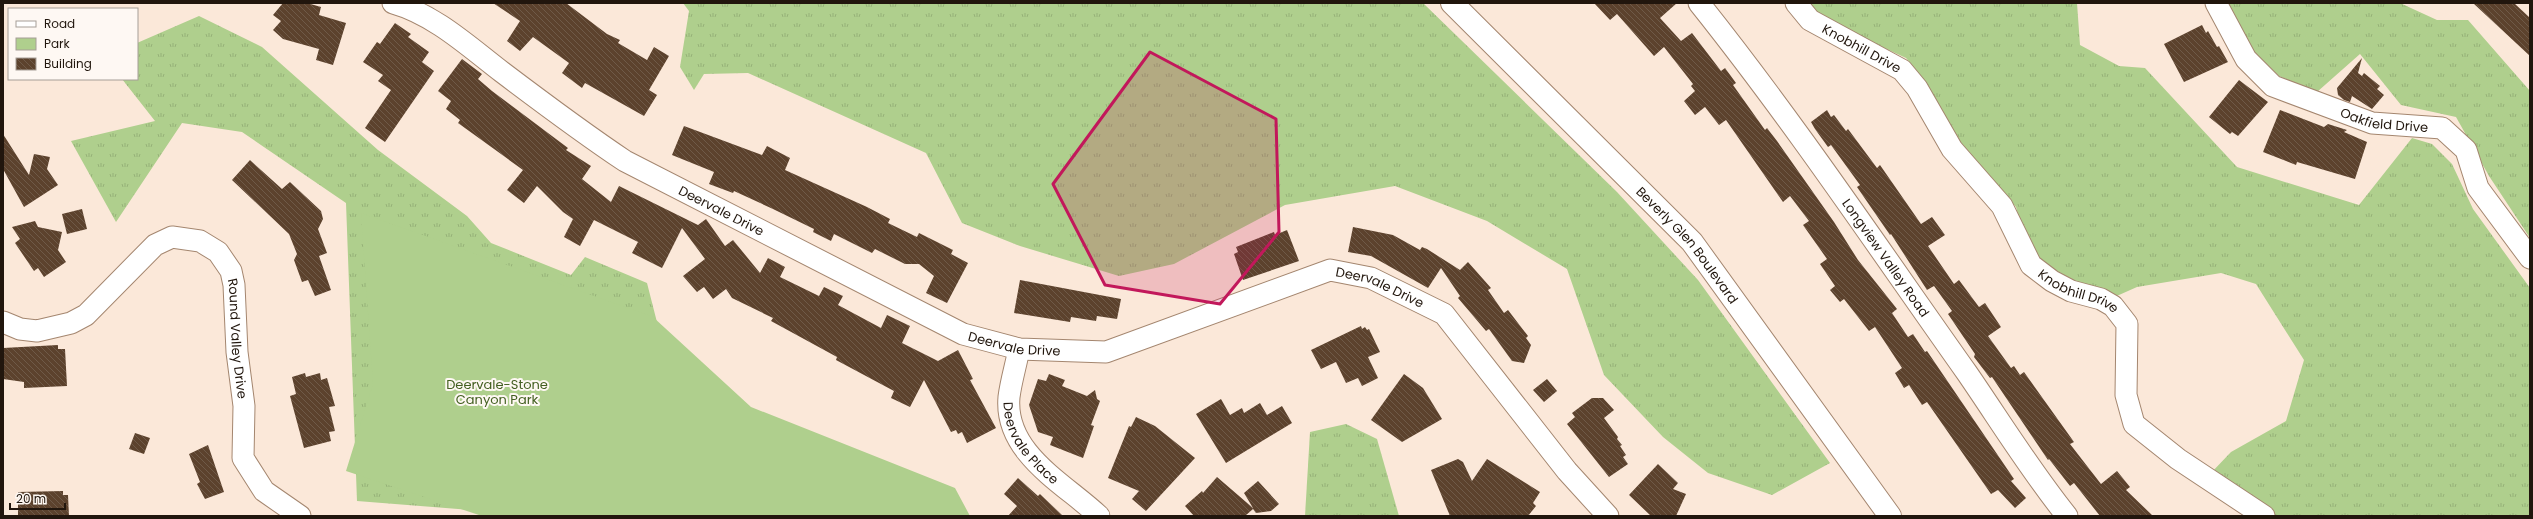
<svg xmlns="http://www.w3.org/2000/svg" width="2533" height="519" viewBox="0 0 2533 519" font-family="Poppins,sans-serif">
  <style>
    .grass { fill: url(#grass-tufts) }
    .green { fill: #afcf8d }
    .building { fill: url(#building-back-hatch) }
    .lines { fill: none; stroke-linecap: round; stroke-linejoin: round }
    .minor-casing { stroke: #a4866f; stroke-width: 23 }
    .secondary-casing { stroke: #a4866f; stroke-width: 24 }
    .minor { stroke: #fff; stroke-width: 21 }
    .secondary { stroke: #fff; stroke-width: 22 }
    .marked { fill: #c2185b; fill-opacity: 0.2; stroke: #c2185b; stroke-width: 3; stroke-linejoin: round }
    .labels { text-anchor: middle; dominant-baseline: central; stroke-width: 4; stroke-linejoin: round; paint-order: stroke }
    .street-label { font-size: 13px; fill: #21160d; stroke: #fef8f3 }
    .park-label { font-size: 13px; fill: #446022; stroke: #fef8f3 }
  </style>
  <defs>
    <pattern id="grass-tufts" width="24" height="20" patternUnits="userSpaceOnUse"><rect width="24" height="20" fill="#afcf8d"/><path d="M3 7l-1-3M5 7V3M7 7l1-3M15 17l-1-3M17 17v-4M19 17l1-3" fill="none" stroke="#96b178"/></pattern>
    <pattern id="building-back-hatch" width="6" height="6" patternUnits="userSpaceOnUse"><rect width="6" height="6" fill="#5c422d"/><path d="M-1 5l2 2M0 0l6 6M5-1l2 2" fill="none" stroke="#6f5a48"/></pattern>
  </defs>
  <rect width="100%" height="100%" fill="#fbe8d9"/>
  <g class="grass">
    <path d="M683 3H1423L1617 192 1698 280 1830 463 1772 495 1708 473 1663 437 1604 375 1567 269 1487 221 1395 186 1285 205 1174 264 1119 276 1020 246 962 223 926 153 748 73 704 74 694 90 680 67 689 11Z"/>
    <path d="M1804 3H2077L2080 45 2119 66 2145 68 2237 167 2359 205 2412 138 2432 144 2452 164 2473 209 2530 288V516H2271L2210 474 2231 452 2286 421 2304 360 2256 284 2221 273 2137 287 2110 299 2069 285 2037 259 2022 230 2016 207 1955 142 1941 120 1917 71 1906 58 1839 27Z"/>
    <path d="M2227 3H2400L2437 20H2468L2530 91V238L2489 176 2456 117 2401 105 2360 54 2317 92 2279 76 2254 52Z"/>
    <path d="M199 16 262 47 378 150 467 216 491 243 571 275 585 257 647 283 660 334 498 516 496 512 357 501 346 203 242 132 182 123 116 222 71 141 155 121 122 79H137V43Z"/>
    <path d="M1346 424 1377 439 1399 516H1305L1310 432Z"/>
  </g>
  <path class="green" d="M361 213 653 317 751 407 955 488 970 516H482L346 471 373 384Z"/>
  <g class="building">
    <path d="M283 3H307L321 7 319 15 346 23 333 65 316 60 319 49 283 39 273 30 281 21 273 15Z"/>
    <path d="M493 3H566L607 34 620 40 618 43 647 60 654 47 669 56 649 90 657 95 644 116 585 83 582 88 562 73 569 63 533 37 520 51 507 41 520 21Z"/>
    <path d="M1594 3H1677L1660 18 1681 41 1692 33 1721 71 1725 68 1736 83 1733 85 1765 130 1767 128 1777 141 1834 222 1858 260 1897 309 1892 313 1908 337 1913 334 1925 352 1927 351 2014 479 2011 481 2026 498 2015 508 1998 490 1991 494 1927 402 1922 405 1909 385 1904 388 1895 373 1902 368 1875 327 1869 331 1844 299 1840 302 1830 290 1835 286 1820 264 1827 259 1803 225 1809 221 1790 196 1783 202 1726 120 1719 125 1705 107 1695 115 1684 101 1695 91 1691 86 1693 84 1664 47 1654 56 1617 14 1610 20Z"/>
    <path d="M2473 3H2514L2530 18V56Z"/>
    <path d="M395 23 411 34 408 37 429 52 422 62 434 71 385 142 365 128 391 90 378 81 383 75 363 62 377 42 380 44Z"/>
    <path d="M2202 25 2206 33 2208 31 2217 47 2219 46 2228 62 2184 82 2164 44Z"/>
    <path d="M2362 58 2358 73 2362 76 2364 73 2380 86 2377 89 2384 95 2372 109 2352 96 2350 102 2344 100 2338 95 2337 88Z"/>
    <path d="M462 59 482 74 478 79 492 91 568 148 566 150 591 166 582 179 611 202 619 186 698 225 706 219 725 246 733 240 760 273 768 258 785 267 780 277 819 296 824 287 843 296 838 305 881 328 887 315 910 326 902 343 938 361 958 350 973 379 970 380 996 428 967 443 962 432 958 434 956 430 951 432 924 380 910 407 891 398 894 391 836 360 837 357 771 321 773 318 732 298 726 289 713 299 704 287 697 292 683 276 705 259 682 228 662 268 632 253 638 242 594 220 580 246 564 237 573 219 563 212 537 186 524 203 507 190 523 170 458 123 460 120 446 109 451 101 438 91Z"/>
    <path d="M2239 80 2268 102 2238 136 2232 132 2230 134 2209 117Z"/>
    <path d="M1827 110 1831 117 1834 115 1846 131 1848 129 1877 168 1880 165 1921 224 1932 217 1945 235 1928 246 1954 284 1959 280 1979 307 1985 303 2001 327 1988 336 2011 368 2014 366 2020 375 2024 372 2074 442 2070 444 2101 484 2117 471 2130 487 2126 490 2153 516H2100L2074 483 2070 486 2049 459 2048 460 1992 377 1990 378 1974 357 1975 354 1948 314 1952 311 1934 286 1927 290 1891 234 1890 235 1857 187 1860 185 1831 145 1828 147 1815 129 1811 122Z"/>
    <path d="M2280 110 2324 127 2328 124 2347 130 2344 132 2367 142 2355 179 2297 162 2296 165 2263 152Z"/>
    <path d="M684 126 762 155 767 146 790 158 785 170 867 207 890 219 888 223 917 237 919 233 953 250 951 254 968 263 947 303 926 293 934 276 919 264H905L875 249 872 253 834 234 831 241 813 232 814 229 773 209 734 191 733 193 709 184 714 172 672 155Z"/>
    <path d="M3 134 29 175 34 154 50 157 47 169 58 185 24 207 3 169Z"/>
    <path d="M250 160 282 189 290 182 321 211 323 219 318 229 327 253 319 256 331 290 315 296 308 280 302 282 294 260 297 254 289 234 232 180Z"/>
    <path d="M82 209 87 229 67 234 62 214Z"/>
    <path d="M35 221 38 227 62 232 58 250 66 262 44 277 38 268 34 271 15 243 20 239 12 227Z"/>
    <path d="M1353 227 1393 235 1420 250 1422 247 1427 249 1460 270 1468 262 1491 288 1488 290 1504 313 1508 310 1528 336 1526 338 1531 345 1524 363 1512 361 1489 329 1486 331 1458 298 1460 296 1441 268 1428 288 1371 256 1348 252Z"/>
    <path d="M1287 230 1299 261 1243 280 1234 254 1238 252 1236 247 1274 232 1275 235Z"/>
    <path d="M1020 280 1121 299 1117 319 1097 316 1096 321 1071 317 1070 322 1014 313Z"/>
    <path d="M1361 326 1362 329 1365 327 1367 330 1369 329 1380 352 1368 357 1378 378 1362 386 1358 378 1346 383 1336 362 1321 369 1311 350Z"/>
    <path d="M58 345V349H65L67 386 24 388V382L3 379V348Z"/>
    <path d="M305 373 306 377 320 373 321 380 327 378 335 406 329 407 335 431 329 432 331 441 304 448 290 396 296 394 292 377Z"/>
    <path d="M1049 374 1065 380 1062 386 1087 396 1095 390 1097 399 1100 401 1091 425 1094 426 1083 458 1050 445 1053 437 1038 432 1029 405 1038 379 1046 381Z"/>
    <path d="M1404 374 1423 388 1442 419 1402 442 1371 420Z"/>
    <path d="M1547 379 1557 391 1544 402 1533 390Z"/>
    <path d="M1592 398H1603L1614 410 1604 418 1618 437 1617 439 1622 445 1620 446 1626 455 1623 457 1628 464 1609 477 1567 424 1575 417 1572 413Z"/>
    <path d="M1221 399 1230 415 1242 408 1244 413 1260 403 1267 415 1282 406 1292 423 1226 463 1196 414Z"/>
    <path d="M1136 417 1155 426 1195 458 1146 511 1132 499 1139 491 1108 478 1129 426 1131 427Z"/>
    <path d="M135 433 150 438 144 454 129 449Z"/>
    <path d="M208 445 224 492 205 499 197 484 200 482 189 454Z"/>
    <path d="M1458 459 1463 462 1472 481 1487 459 1540 492 1533 503 1536 506 1528 516H1450L1431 470Z"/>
    <path d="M1658 464 1678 483 1673 489 1686 494 1676 516H1651L1629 495Z"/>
    <path d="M1217 477 1253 508 1244 493 1258 481 1279 504 1271 511 1256 513 1253 509 1245 516H1194L1185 506 1202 491 1203 493Z"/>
    <path d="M1018 478 1038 496 1040 494 1063 516H1008L1017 506 1004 494Z"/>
    <path d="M63 491V495H68L69 516H18V492Z"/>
  </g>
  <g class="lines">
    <defs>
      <g id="minor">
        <path id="s1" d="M393 3C435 15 468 46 502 72 543 103 583 133 625 161L963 334 1019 349 1106 352 1330 270 1371 278 1444 314 1567 471 1608 516"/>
        <path id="s2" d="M1699 3C1794 122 1879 249 1967 373 2000 421 2030 470 2067 516"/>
        <path id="s3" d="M1796 3 1810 20 1902 70 1917 88 1952 149 2002 206 2031 265 2052 281 2071 291 2101 299 2113 306 2127 324 2126 395 2134 424 2178 459 2264 516"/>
        <path id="s4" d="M2216 3 2246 59 2273 86 2372 123 2442 128 2466 150 2478 188 2530 258"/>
        <path id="s5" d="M3 322 20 329 37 331 71 323 86 315 155 245 172 237 200 241 218 252 231 271 234 285 237 352 244 406 243 458 264 491 300 516"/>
        <path id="s6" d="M1019 349C1016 365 1011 381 1009 397 1004 453 1064 483 1099 516"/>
      </g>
      <g id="secondary">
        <path id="s7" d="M1452 3 1692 242 1890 516"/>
      </g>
    </defs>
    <use href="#minor" class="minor-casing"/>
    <use href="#secondary" class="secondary-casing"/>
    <use href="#minor" class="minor"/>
    <use href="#secondary" class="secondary"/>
  </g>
  <path class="marked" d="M1150 52 1276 119 1279 232 1220 304 1105 285 1053 184Z"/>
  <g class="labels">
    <g class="street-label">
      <text stroke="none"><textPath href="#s3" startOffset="81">Knobhill Drive</textPath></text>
      <text stroke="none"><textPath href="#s4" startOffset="219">Oakfield Drive</textPath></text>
      <text stroke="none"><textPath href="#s1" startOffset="390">Deervale Drive</textPath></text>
      <text stroke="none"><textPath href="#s7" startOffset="338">Beverly Glen Boulevard</textPath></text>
      <text stroke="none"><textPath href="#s2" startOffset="316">Longview Valley Road</textPath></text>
      <text stroke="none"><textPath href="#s1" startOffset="1098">Deervale Drive</textPath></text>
      <text stroke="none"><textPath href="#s3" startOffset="417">Knobhill Drive</textPath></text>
      <text stroke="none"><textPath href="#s5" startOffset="345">Round Valley Drive</textPath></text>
      <text stroke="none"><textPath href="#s1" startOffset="714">Deervale Drive</textPath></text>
      <text stroke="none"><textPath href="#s6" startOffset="102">Deervale Place</textPath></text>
    </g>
    <g class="park-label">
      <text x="497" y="384">Deervale-Stone<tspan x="497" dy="15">Canyon Park</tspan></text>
    </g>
  </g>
  <rect width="2533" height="519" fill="none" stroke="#21160d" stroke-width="8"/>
  <rect x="8" y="8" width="130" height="72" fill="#fef8f3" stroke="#a69e97"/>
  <rect x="16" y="21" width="20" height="6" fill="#ffffff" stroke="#a69e97"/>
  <text x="44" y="28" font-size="12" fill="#21160d">Road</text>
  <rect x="16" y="38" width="20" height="12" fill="#afcf8d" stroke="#a69e97"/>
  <text x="44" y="48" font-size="12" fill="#21160d">Park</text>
  <rect x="16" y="58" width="20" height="12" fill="url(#building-back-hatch)" stroke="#a69e97"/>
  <text x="44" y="68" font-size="12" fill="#21160d">Building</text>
  <path d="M10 503v6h55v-6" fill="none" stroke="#21160d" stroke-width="2"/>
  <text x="16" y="503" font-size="12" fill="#21160d" stroke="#fef8f3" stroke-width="3" paint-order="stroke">20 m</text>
</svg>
